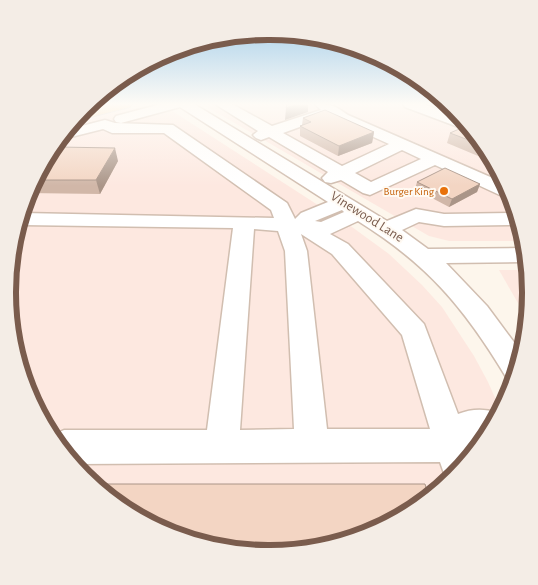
<svg xmlns="http://www.w3.org/2000/svg" width="538" height="585" viewBox="0 0 538 585" font-family="'Alegreya Sans',sans-serif">
  <style>
    .commercial { fill: #fde8e0 }
    .lines { fill: none; stroke-linecap: round; stroke-linejoin: round }
    .minor-casing { stroke: #d1beb0; stroke-width: 3 }
    .major-casing { stroke: #dad1cd; stroke-width: 2 }
    .minor { fill: #fff; fill-rule: evenodd }
    .major { fill: #fbd9a5; fill-rule: evenodd }
    .wall { fill: #d1b7a8 }
    .shaded-wall { fill: #aa9588 }
    .building { fill: #f3d5c3; stroke: #aa9588 }
    .food-dot { fill: #e8710a; stroke: #fffaf3; stroke-width: 2 }
    .labels { text-anchor: middle; dominant-baseline: central; stroke-width: 4; stroke-linejoin: round; paint-order: stroke }
    .far-food-label { font-size: 11px; fill: #c56008; stroke: #fffaf3; text-anchor: end }
    .street-label { font-size: 14px; fill: #7a5c4d; stroke: #fffaf3 }
    .rim { fill: none; stroke: #7a5c4d; stroke-width: 6 }
  </style>
  <rect width="100%" height="100%" fill="#fdf6ec"/>
  <g class="commercial">
    <path d="M202 104H432L458 114 511 193 520 241H449L429 236Z"/>
    <path d="M158 105H163L352 227 389 254 422 285 442 307 474 356 488 382 500 409 454 478 369 534H169L84 477 27 392 8 292 28 192 74 123 122 110Z"/>
    <path d="M499 270H526L530 293 526 317Z"/>
  </g>
  <g class="lines">
    <defs>
      <g id="minor">
        <path d="M161 104H194L387 221 416 209 444 214 515 213 516 225 444 226 419 222 402 230 428 249 522 248 523 262 446 263 487 306 519 349 513 379 506 377C464 307 427 264 358 221L330 234 348 244 424 324 458 414C471 409 484 408 497 413L454 478 447 482 440 462 75 464 55 434 64 430H207L233 228 22 225 23 213 274 218 271 210 164 133H112L103 129 63 139 70 129 105 120 115 123 173 125 287 203 295 219 301 213 328 202 180 107 121 123 116 122 114 119 116 116ZM342 210 344 212 321 222 315 221ZM254 229 278 231 285 251 294 429 240 430ZM301 234 332 254 402 335 430 429H327L307 251Z"/>
        <path d="M215 104H232L272 126 321 110 315 104C333 104 335 106 348 115L504 183 511 193 512 198 504 197 435 165 370 195 363 193 341 180 331 183 325 182 322 178 328 172 269 137 261 140 256 138 253 135 258 131ZM330 116 338 121 389 144 342 166 283 133ZM402 150 421 159 371 182 355 173Z"/>
        <path d="M403 104H423L461 118 468 129 461 128 405 107Z"/>
      </g>
      <path id="major" d="M107 104H132L130 107 75 121 82 111Z"/>
    </defs>
    <use href="#minor" class="minor-casing"/>
    <use href="#major" class="major-casing"/>
    <use href="#minor" class="minor"/>
    <use href="#major" class="major"/>
  </g>
  <g class="wall">
    <path d="M303 118 374 132 372 143 338 156 300 136V126L302 125Z"/>
    <path d="M466 126 490 161 447 143 450 133Z"/>
    <path d="M58 147 118 161 100 194 27 193Z"/>
    <path d="M417 182 480 184 477 192 449 207 415 189Z"/>
  </g>
  <g class="shaded-wall">
    <path d="M297 104H308V112L285 120 286 108Z"/>
    <path d="M374 132 372 143 338 156 339 146Z"/>
    <path d="M115 148 118 161 100 194 96 180Z"/>
    <path d="M480 184 477 192 449 207 452 199Z"/>
  </g>
  <g class="building">
    <path d="M287 104H297L286 108Z"/>
    <path d="M325 110 374 132 339 146 300 126 311 122 303 118Z"/>
    <path d="M466 126 479 144 450 133Z"/>
    <path d="M58 147 115 148 96 180H36Z"/>
    <path d="M445 168 480 184 452 199 417 182Z"/>
    <path d="M94 484H425L428 495 369 534 269 554 169 534Z"/>
  </g>
  <linearGradient id="sky" x2="0" y2="1"><stop stop-color="#97c7e8"/><stop offset="0.56" stop-color="#fefbf6"/><stop offset="1" stop-color="#fefbf6" stop-opacity="0"/></linearGradient>
  <rect width="538" height="186" fill="url(#sky)"/>
  <circle class="food-dot" cx="444" cy="191" r="5"/>
  <g class="labels">
    <g class="far-food-label">
      <text x="434" y="191">Burger King</text>
    </g>
    <g class="street-label">
      <text transform="translate(367 217) rotate(32)">Vinewood Lane</text>
    </g>
  </g>
  <path d="M0 0H538V585H0ZM268 40H270A252 252 0 0 1 522 292V293A252 252 0 0 1 270 545H268A252 252 0 0 1 16 293V292A252 252 0 0 1 268 40Z" fill="#f4ede6" fill-rule="evenodd"/>
  <path class="rim" d="M268 40H270A252 252 0 0 1 522 292V293A252 252 0 0 1 270 545H268A252 252 0 0 1 16 293V292A252 252 0 0 1 268 40Z"/>
</svg>
